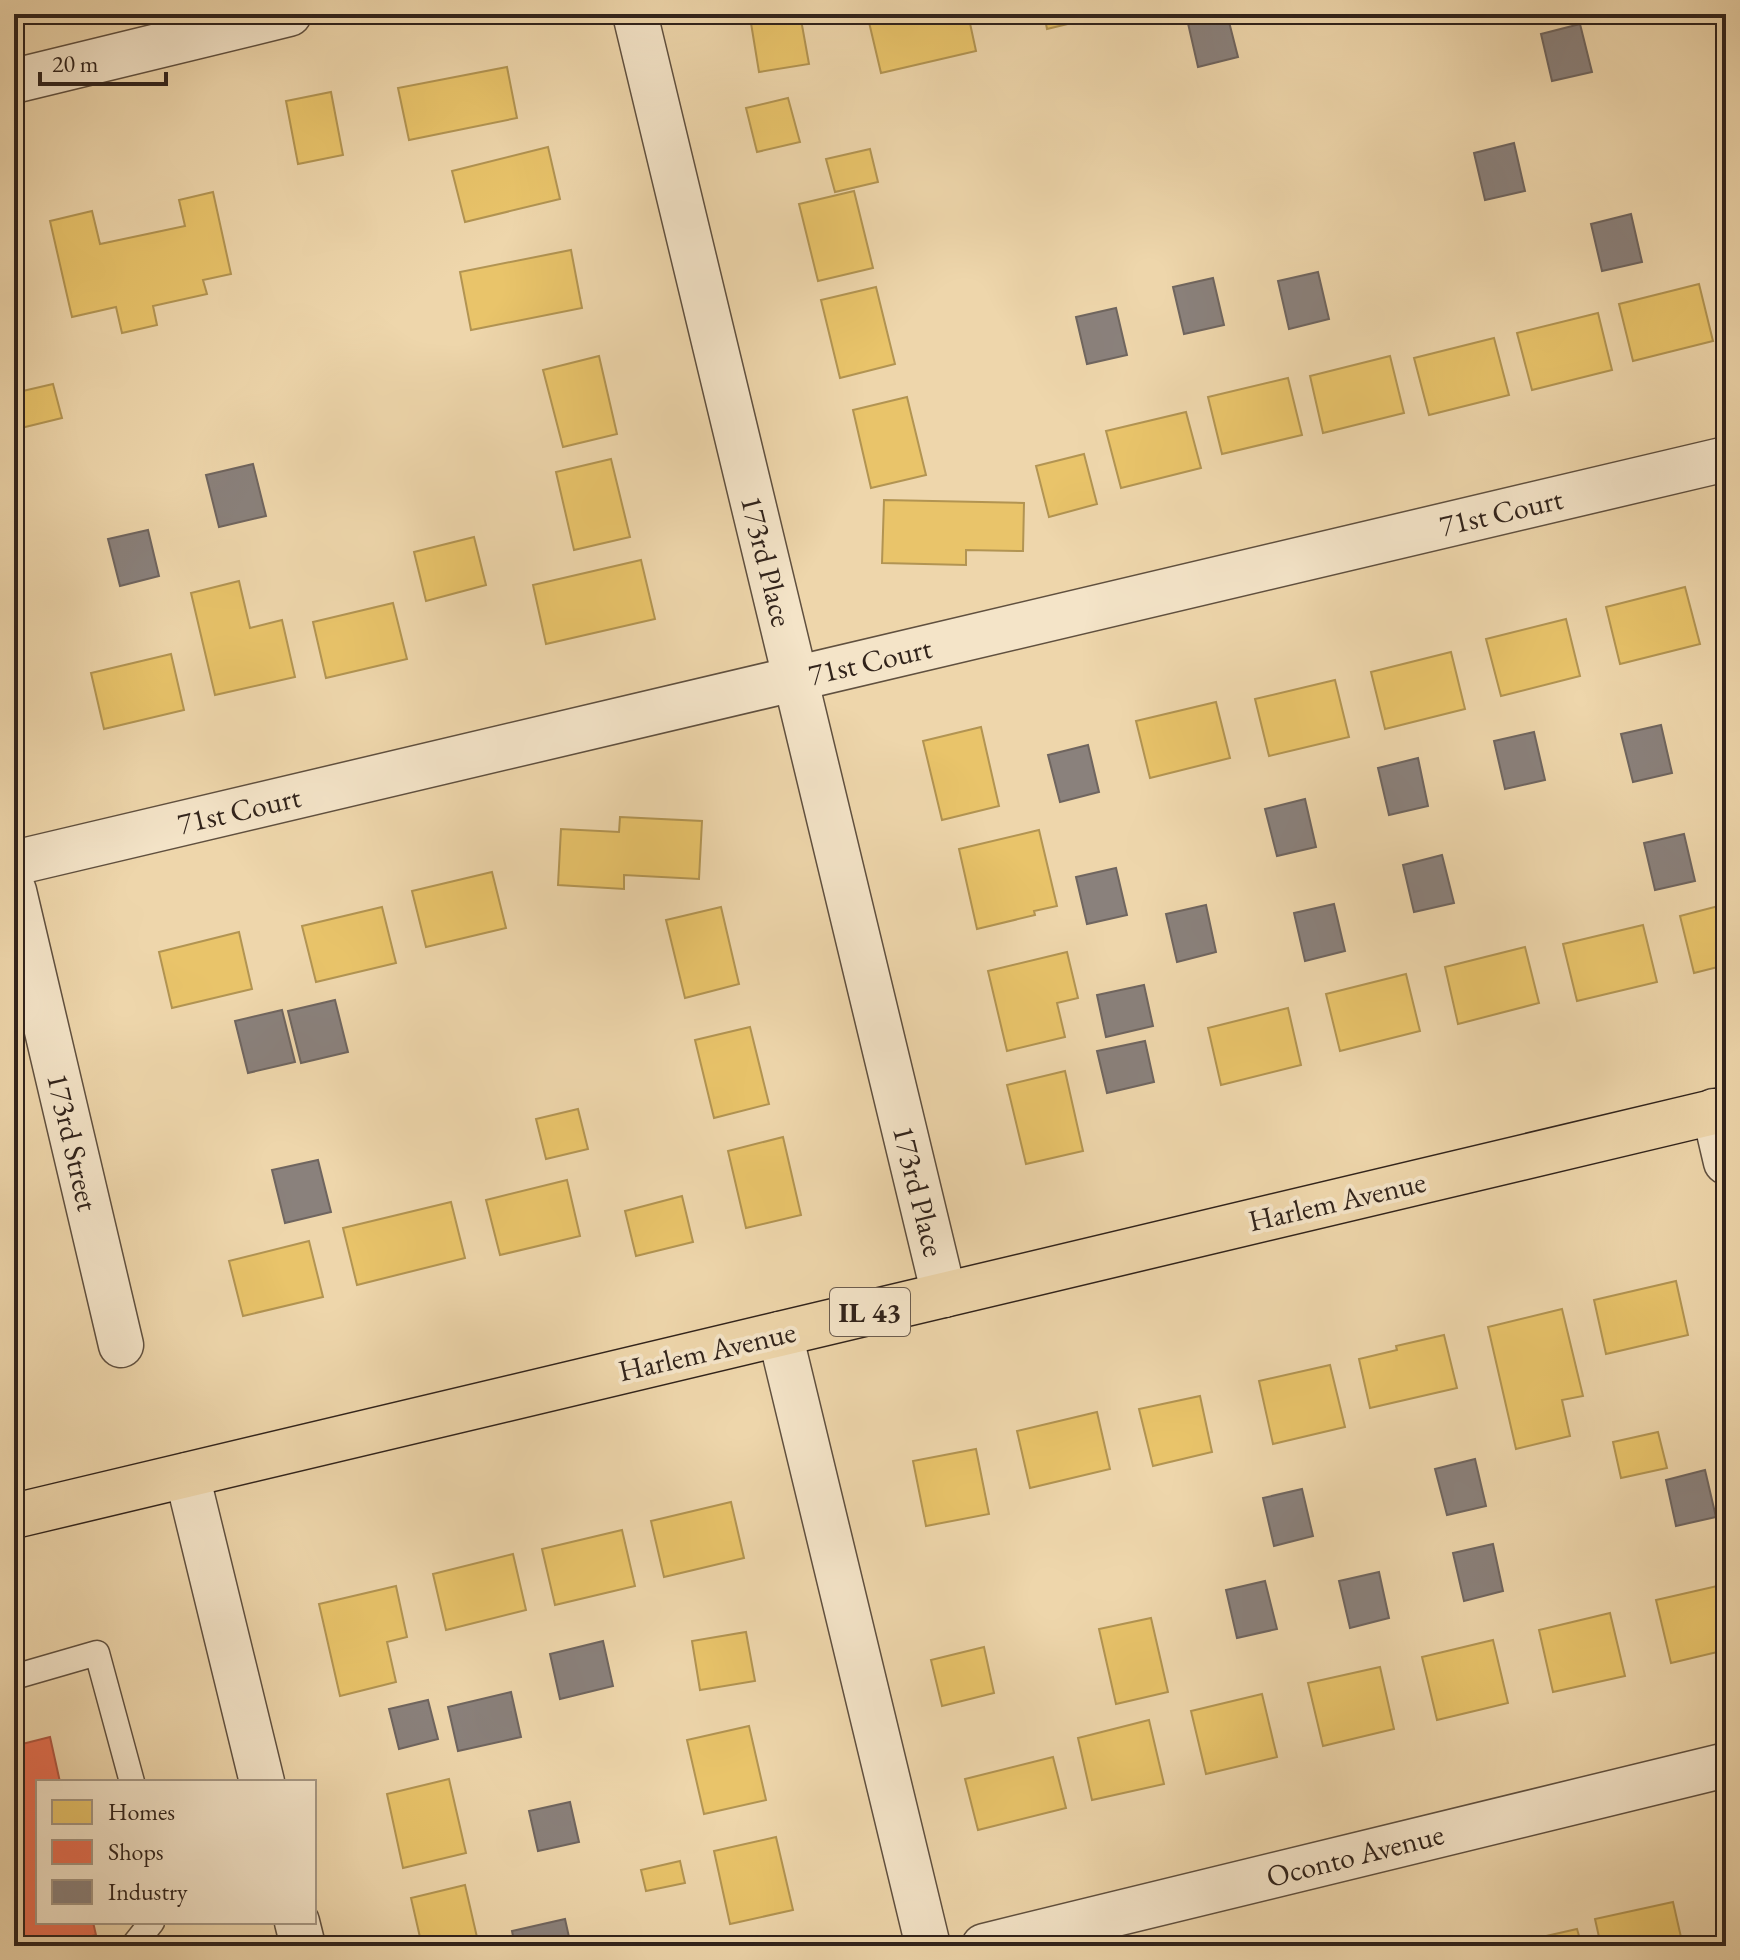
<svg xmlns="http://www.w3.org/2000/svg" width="1740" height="1960" viewBox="0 0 1740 1960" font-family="'EB Garamond',serif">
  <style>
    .homes { fill: #e9c46a; stroke: #b29452; stroke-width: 2 }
    .shops { fill: #e76f51; stroke: #b05841; stroke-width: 2 }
    .industry { fill: #8a817c; stroke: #6f655f; stroke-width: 2 }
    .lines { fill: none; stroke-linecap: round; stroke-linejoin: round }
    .lane-casing { stroke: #60503f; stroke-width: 27 }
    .street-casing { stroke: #60503f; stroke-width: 47 }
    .primary-casing { stroke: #31231b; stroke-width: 47 }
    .lane { stroke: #f4e4c8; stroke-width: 24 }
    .street { stroke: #f4e4c8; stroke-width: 44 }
    .primary { stroke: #eed6ab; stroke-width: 44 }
    .labels { text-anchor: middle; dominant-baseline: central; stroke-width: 8; stroke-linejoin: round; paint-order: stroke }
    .shield { fill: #f4e4c8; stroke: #6c5d4f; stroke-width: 2 }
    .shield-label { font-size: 28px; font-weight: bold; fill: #31231b }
    .street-label { font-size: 30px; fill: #31231b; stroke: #f4e4c8 }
  </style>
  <rect width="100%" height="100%" fill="#eed6ab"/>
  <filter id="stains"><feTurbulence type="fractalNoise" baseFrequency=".0025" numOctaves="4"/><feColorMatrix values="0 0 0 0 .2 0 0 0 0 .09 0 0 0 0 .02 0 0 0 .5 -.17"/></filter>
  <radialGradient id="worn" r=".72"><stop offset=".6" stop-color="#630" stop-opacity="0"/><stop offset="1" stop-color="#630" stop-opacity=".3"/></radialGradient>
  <g class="homes">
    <path d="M768 14H800L809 64 759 72 750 17Z"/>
    <path d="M885 14H968L976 51 881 73 868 18Z"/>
    <path d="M1044 14H1109L1047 29Z"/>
    <path d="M507 67 517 118 409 140 398 88Z"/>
    <path d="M331 92 343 155 298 164 286 101Z"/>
    <path d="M788 98 800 142 757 152 746 108Z"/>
    <path d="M548 147 560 199 465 222 452 171Z"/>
    <path d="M870 149 878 182 835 192 826 159Z"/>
    <path d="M854 191 873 268 818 281 799 204Z"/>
    <path d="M213 192 231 274 203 280 207 294 153 306 157 325 122 333 116 307 72 317 50 221 92 211 100 244 185 226 179 200Z"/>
    <path d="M571 250 582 308 471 330 460 272Z"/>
    <path d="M1699 284 1713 341 1633 361 1619 304Z"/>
    <path d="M876 287 895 364 840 378 821 300Z"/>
    <path d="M1598 313 1612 370 1532 390 1517 333Z"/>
    <path d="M1494 338 1509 395 1429 415 1414 358Z"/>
    <path d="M599 356 617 434 563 447 543 370Z"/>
    <path d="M1390 356 1404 413 1323 433 1310 376Z"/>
    <path d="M1288 378 1302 435 1222 454 1208 397Z"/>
    <path d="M53 384 62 418 17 429 14 417V393Z"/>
    <path d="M907 397 926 475 871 488 853 410Z"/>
    <path d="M1186 412 1201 468 1121 488 1106 431Z"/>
    <path d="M1084 454 1097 504 1049 517 1036 466Z"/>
    <path d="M611 459 630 537 574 550 556 472Z"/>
    <path d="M884 500 1024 503 1023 551 966 550V565L882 563Z"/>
    <path d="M474 537 486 585 426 601 414 552Z"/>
    <path d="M641 560 655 619 546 644 533 585Z"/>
    <path d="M239 581 250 628 282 620 295 677 215 695 191 593Z"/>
    <path d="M1685 587 1700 644 1620 664 1606 607Z"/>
    <path d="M393 603 407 659 326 678 313 622Z"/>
    <path d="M1566 619 1580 676 1501 696 1486 639Z"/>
    <path d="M1451 652 1465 709 1385 729 1371 672Z"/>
    <path d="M171 654 184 710 104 729 91 673Z"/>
    <path d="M1335 680 1349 737 1269 756 1255 699Z"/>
    <path d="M1216 702 1230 758 1150 778 1136 721Z"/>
    <path d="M981 727 999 806 942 820 923 741Z"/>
    <path d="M620 817 702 821 699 879 624 875V889L558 885 561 829 619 832Z"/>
    <path d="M1039 830 1057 906 1034 911 1035 915 977 929 959 849Z"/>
    <path d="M492 872 506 928 426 947 412 891Z"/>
    <path d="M1726 904V965L1694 973 1680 916Z"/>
    <path d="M382 907 396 963 316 982 302 926Z"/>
    <path d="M721 907 739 984 685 998 666 920Z"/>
    <path d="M1643 925 1657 982 1577 1001 1563 944Z"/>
    <path d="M239 932 252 989 172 1008 159 952Z"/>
    <path d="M1525 947 1539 1003 1458 1024 1445 967Z"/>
    <path d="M1067 952 1078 998 1057 1003 1065 1037 1007 1051 988 971Z"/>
    <path d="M1406 974 1420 1031 1340 1051 1326 994Z"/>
    <path d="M1288 1008 1301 1065 1221 1085 1208 1028Z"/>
    <path d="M750 1027 769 1104 714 1118 695 1040Z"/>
    <path d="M1065 1071 1083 1151 1026 1164 1007 1085Z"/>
    <path d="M578 1109 588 1149 546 1159 536 1119Z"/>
    <path d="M783 1137 801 1215 746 1228 728 1151Z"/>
    <path d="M567 1180 580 1236 500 1255 486 1200Z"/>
    <path d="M682 1196 693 1242 636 1256 625 1211Z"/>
    <path d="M451 1202 465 1258 357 1285 343 1228Z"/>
    <path d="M309 1241 323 1297 243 1316 229 1261Z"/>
    <path d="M1676 1281 1688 1335 1606 1354 1594 1300Z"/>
    <path d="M1562 1309 1583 1396 1562 1400 1570 1436 1516 1449 1488 1327Z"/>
    <path d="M1444 1335 1457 1388 1370 1408 1359 1359 1397 1350 1396 1346Z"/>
    <path d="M1330 1365 1345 1427 1273 1444 1259 1381Z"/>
    <path d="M1200 1396 1212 1452 1153 1466 1139 1409Z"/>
    <path d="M1097 1412 1110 1469 1030 1488 1017 1431Z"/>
    <path d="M1658 1432 1667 1468 1621 1478 1613 1442Z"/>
    <path d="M976 1449 989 1514 926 1526 913 1461Z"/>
    <path d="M731 1502 744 1558 664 1577 651 1521Z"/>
    <path d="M622 1530 635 1586 555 1605 542 1549Z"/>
    <path d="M513 1554 526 1610 446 1630 433 1574Z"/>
    <path d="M1726 1584V1650L1671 1663 1656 1600Z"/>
    <path d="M396 1586 407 1637 387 1642 396 1682 340 1696 319 1604Z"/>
    <path d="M1610 1613 1625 1676 1553 1692 1539 1630Z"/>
    <path d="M1151 1618 1168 1692 1116 1704 1099 1629Z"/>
    <path d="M746 1632 755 1681 700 1690 692 1641Z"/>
    <path d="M1493 1640 1508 1703 1437 1720 1422 1657Z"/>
    <path d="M984 1647 994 1693 942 1706 931 1660Z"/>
    <path d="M1380 1667 1394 1729 1323 1746 1308 1683Z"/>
    <path d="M1262 1694 1277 1757 1206 1774 1191 1711Z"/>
    <path d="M1149 1720 1164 1784 1092 1800 1078 1738Z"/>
    <path d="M749 1726 766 1800 704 1814 687 1740Z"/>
    <path d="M1053 1757 1066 1808 978 1830 965 1779Z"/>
    <path d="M449 1779 466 1853 403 1868 387 1794Z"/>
    <path d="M776 1837 793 1910 730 1924 714 1851Z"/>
    <path d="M680 1861 685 1883 646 1891 641 1870Z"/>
    <path d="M465 1885 479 1946H422L411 1898Z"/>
    <path d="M1673 1902 1683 1946H1601L1595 1919Z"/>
    <path d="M1577 1929 1582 1946H1506V1945Z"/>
  </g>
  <path class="shops" d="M50 1737 60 1782H38V1922H93L96 1935 49 1946H14V1746Z"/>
  <g class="industry">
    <path d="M1210 14H1227L1238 57 1198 67 1187 19Z"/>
    <path d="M1580 24 1592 72 1552 81 1541 34Z"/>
    <path d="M1514 143 1525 191 1485 200 1474 153Z"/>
    <path d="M1631 214 1642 262 1602 271 1591 224Z"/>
    <path d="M1318 272 1329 319 1289 329 1278 281Z"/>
    <path d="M1213 278 1224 325 1184 334 1173 287Z"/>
    <path d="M1116 308 1127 355 1087 364 1076 317Z"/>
    <path d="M253 464 266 516 219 527 206 475Z"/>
    <path d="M148 530 159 576 120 586 108 539Z"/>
    <path d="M1661 725 1672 773 1633 782 1621 734Z"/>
    <path d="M1534 732 1545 780 1505 789 1494 741Z"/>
    <path d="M1088 745 1099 792 1060 802 1048 755Z"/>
    <path d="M1418 758 1428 806 1389 815 1378 768Z"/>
    <path d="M1305 799 1316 847 1277 856 1265 809Z"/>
    <path d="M1684 834 1695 881 1655 890 1644 843Z"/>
    <path d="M1442 855 1454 903 1414 912 1403 865Z"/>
    <path d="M1116 868 1127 915 1087 924 1076 877Z"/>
    <path d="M1334 904 1345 951 1305 961 1294 913Z"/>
    <path d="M1206 905 1216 952 1177 962 1166 914Z"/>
    <path d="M1144 985 1153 1026 1106 1037 1097 995Z"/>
    <path d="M335 1000 348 1052 301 1063 288 1011Z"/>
    <path d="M282 1010 295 1062 248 1073 235 1021Z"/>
    <path d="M1145 1041 1154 1082 1107 1093 1097 1051Z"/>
    <path d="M318 1160 331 1212 285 1223 272 1170Z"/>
    <path d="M1475 1459 1486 1506 1447 1515 1435 1469Z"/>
    <path d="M1705 1470 1716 1517 1676 1526 1666 1480Z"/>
    <path d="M1302 1489 1313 1536 1274 1546 1263 1498Z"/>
    <path d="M1493 1544 1503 1591 1464 1601 1453 1553Z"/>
    <path d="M1379 1572 1389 1618 1350 1628 1339 1581Z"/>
    <path d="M1265 1581 1277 1629 1237 1638 1226 1590Z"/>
    <path d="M603 1641 613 1686 560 1699 550 1654Z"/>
    <path d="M511 1692 521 1737 458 1751 448 1707Z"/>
    <path d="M428 1700 438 1739 399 1749 389 1709Z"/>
    <path d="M570 1802 579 1842 538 1851 529 1811Z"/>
    <path d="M565 1919 571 1946H515L512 1931Z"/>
  </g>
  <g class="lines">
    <defs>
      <g id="lane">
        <path d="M14 1677 97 1653 132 1782"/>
        <path d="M133 1946 152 1922"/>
      </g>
      <g id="street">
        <path d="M635 14 944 1295"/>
        <path d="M14 81 289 14"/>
        <path d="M14 863 1726 459"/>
        <path d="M14 891 121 1345"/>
        <path d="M1714 1111 1726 1162"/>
        <path d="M780 1334 928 1946"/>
        <path d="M187 1475 262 1782"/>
        <path d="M297 1922 303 1946"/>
        <path d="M984 1946 1726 1765"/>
      </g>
      <path id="primary" d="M14 1516 1726 1109"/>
    </defs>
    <use href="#lane" class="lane-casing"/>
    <use href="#street" class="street-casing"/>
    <use href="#primary" class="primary-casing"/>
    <use href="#lane" class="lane"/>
    <use href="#street" class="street"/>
    <use href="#primary" class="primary"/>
  </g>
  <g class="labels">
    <rect class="shield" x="830" y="1288" width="80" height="48" rx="6"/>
    <g class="shield-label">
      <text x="870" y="1312">IL 43</text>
    </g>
    <g class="street-label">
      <text transform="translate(1501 512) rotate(-13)">71st Court</text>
      <text transform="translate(767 561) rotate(76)">173rd Place</text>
      <text transform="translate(870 661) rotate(-13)">71st Court</text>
      <text transform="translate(239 810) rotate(-13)">71st Court</text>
      <text transform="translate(73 1142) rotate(77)">173rd Street</text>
      <text transform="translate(919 1191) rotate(76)">173rd Place</text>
      <text transform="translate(1337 1201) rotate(-13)">Harlem Avenue</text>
      <text transform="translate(707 1351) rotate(-13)">Harlem Avenue</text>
      <text transform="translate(1355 1855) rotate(-14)">Oconto Avenue</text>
    </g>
  </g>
  <rect width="1740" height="1960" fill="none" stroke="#eed6ab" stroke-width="48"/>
  <rect x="16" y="16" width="1708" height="1928" fill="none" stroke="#31231b" stroke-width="4"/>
  <rect x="24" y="24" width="1692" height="1912" fill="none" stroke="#31231b" stroke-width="2"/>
  <rect x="36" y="1780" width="280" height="144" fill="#f4e4c8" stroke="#a69783" stroke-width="2"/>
  <rect x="52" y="1800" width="40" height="24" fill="#e9c46a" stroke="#a69783" stroke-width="2"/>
  <text x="108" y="1820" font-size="24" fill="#31231b">Homes</text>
  <rect x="52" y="1840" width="40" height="24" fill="#e76f51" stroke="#a69783" stroke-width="2"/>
  <text x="108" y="1860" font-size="24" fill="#31231b">Shops</text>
  <rect x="52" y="1880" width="40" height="24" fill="#8a817c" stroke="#a69783" stroke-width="2"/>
  <text x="108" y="1900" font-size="24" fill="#31231b">Industry</text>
  <path d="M40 72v12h126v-12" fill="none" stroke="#31231b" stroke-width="4"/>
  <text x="52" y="72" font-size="24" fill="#31231b" stroke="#f4e4c8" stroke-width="6" paint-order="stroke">20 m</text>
  <rect width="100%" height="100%" filter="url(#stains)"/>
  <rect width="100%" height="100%" fill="url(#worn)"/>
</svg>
